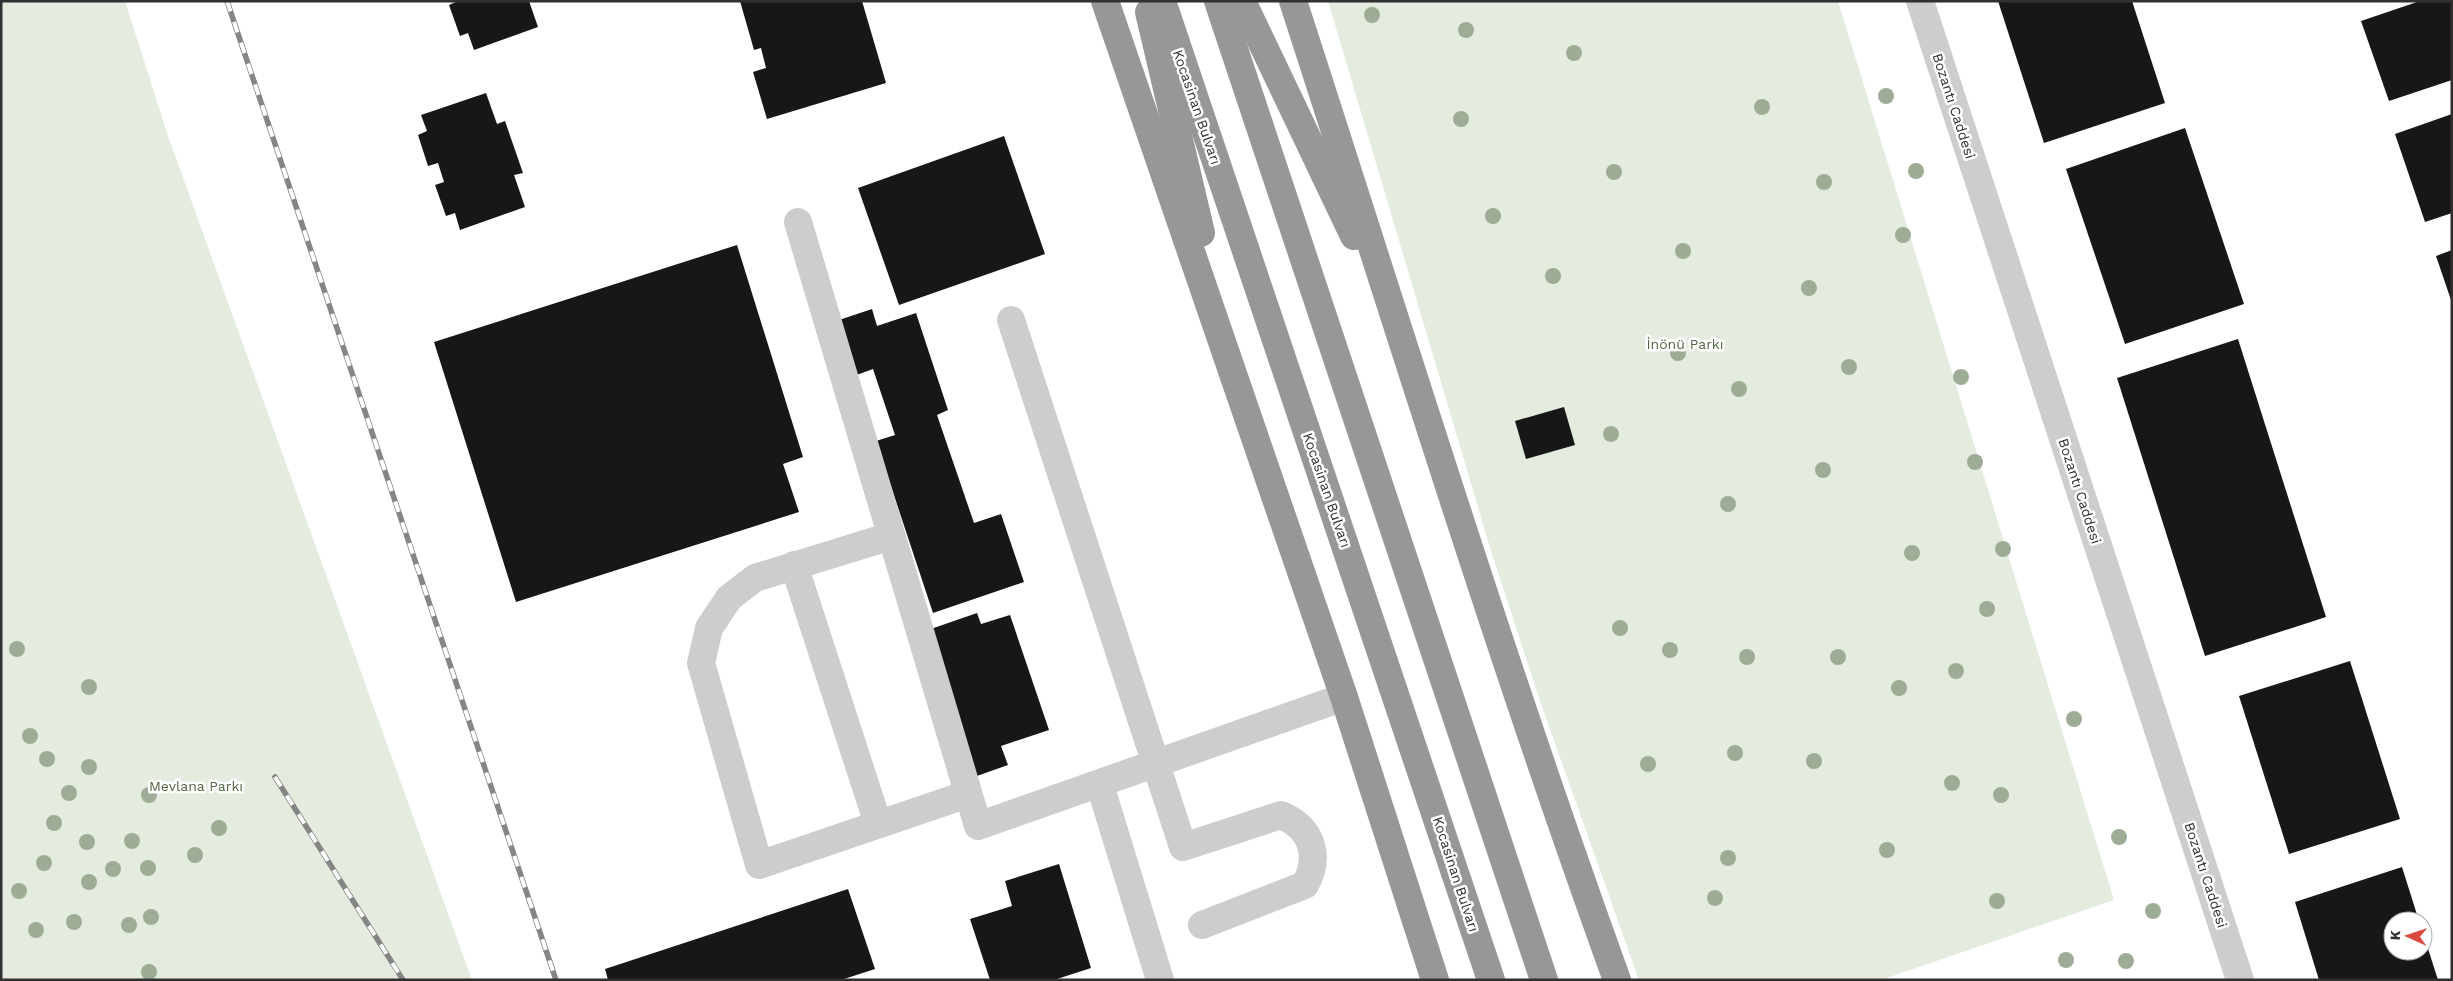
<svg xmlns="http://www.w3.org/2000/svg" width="2453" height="981" viewBox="0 0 2453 981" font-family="'Work Sans',sans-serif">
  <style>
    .green { fill: #e4ecdf }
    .building { fill: #171717 }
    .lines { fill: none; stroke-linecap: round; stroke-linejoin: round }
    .minor { stroke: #cdcdcd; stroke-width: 28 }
    .highway { stroke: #979797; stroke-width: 28 }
    .rail-casing { stroke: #858585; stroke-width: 5.5 }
    .rail { stroke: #fff; stroke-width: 4; stroke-dasharray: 11; stroke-linecap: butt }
    .tree { fill: #9eac96 }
    .labels { text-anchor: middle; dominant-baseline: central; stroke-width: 5; stroke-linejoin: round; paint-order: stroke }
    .street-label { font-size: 14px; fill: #303030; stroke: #fff }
    .park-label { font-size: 14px; fill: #4e6940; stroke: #fff }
  </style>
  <rect width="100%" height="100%" fill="#fff"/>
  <g class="green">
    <path d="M1 1H125L168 136 472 980H1Z"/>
    <path d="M1328 1H1838L2114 900 1881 980H1639L1540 701 1491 551Z"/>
  </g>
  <g class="building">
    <path d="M458 1H529L538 27 474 50 468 33 460 36 449 5Z"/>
    <path d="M740 1H862L886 83 767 119 753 72 766 68 761 48 754 50Z"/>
    <path d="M1998 1H2132L2165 103 2044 143Z"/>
    <path d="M2420 1H2452V80L2389 101 2361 21Z"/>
    <path d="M486 93 497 124 505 121 523 173 514 175 525 207 460 230 455 213 446 216 435 185 444 182 438 163 428 166 418 135 427 131 421 115Z"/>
    <path d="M2452 114V213L2425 222 2395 134Z"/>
    <path d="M2185 128 2244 304 2125 344 2066 169Z"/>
    <path d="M1004 136 1045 254 899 305 858 188Z"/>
    <path d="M737 245 803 457 783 464 799 512 516 602 434 342Z"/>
    <path d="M2452 250V300H2451L2436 256Z"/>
    <path d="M872 309 877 326 916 313 948 410 937 415 974 523 1001 514 1024 582 933 613 876 441 895 435 873 369 851 377 833 322Z"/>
    <path d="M2238 339 2326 617 2205 656 2117 378Z"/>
    <path d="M1564 407 1575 445 1526 459 1515 421Z"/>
    <path d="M977 613 981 624 1010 615 1049 730 1001 746 1008 765 974 777 925 631Z"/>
    <path d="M2350 661 2400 819 2289 854 2239 696Z"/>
    <path d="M1059 864 1091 968 1054 980H990L970 919 1012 906 1005 881Z"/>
    <path d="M2402 867 2419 921H2393V951H2423V933L2438 980H2319L2295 902Z"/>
    <path d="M848 889 875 969 841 980H608L605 969Z"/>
  </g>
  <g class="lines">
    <g class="minor">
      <path d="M1920 1 2240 980"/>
      <path d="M798 222 978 826 1344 697"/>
      <path d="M1011 320 1183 847 1281 815C1312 828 1321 856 1305 885L1202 925"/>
      <path d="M891 536 755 578 729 598 709 628 701 663 759 865 968 794"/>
      <path d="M794 565 878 824"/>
      <path d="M1100 785 1160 980"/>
    </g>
    <g class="highway">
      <path d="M1105 1 1344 697 1435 980"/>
      <path d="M1162 1 1491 980"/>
      <path d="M1218 1 1544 980"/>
      <path d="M1242 1 1354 236"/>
      <path d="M1293 1C1399 328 1500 657 1617 980"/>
      <path d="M1149 12 1201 233"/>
    </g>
    <defs>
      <g id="rail">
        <path d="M227 1 556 980"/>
        <path d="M275 777 403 980"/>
      </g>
    </defs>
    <use href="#rail" class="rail-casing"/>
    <use href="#rail" class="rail"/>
  </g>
  <g class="tree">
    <circle cx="1372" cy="15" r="8"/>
    <circle cx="1466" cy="30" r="8"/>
    <circle cx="1574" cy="53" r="8"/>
    <circle cx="1886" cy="96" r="8"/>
    <circle cx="1762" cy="107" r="8"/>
    <circle cx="1461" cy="119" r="8"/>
    <circle cx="1916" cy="171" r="8"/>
    <circle cx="1614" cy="172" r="8"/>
    <circle cx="1824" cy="182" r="8"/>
    <circle cx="1493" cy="216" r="8"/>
    <circle cx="1903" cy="235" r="8"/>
    <circle cx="1683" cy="251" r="8"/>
    <circle cx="1553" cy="276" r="8"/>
    <circle cx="1809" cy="288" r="8"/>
    <circle cx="1678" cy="353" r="8"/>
    <circle cx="1849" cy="367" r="8"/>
    <circle cx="1961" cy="377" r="8"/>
    <circle cx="1739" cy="389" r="8"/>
    <circle cx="1611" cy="434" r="8"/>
    <circle cx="1975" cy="462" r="8"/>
    <circle cx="1823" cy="470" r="8"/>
    <circle cx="1728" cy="504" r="8"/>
    <circle cx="2003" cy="549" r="8"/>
    <circle cx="1912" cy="553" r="8"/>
    <circle cx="1987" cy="609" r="8"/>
    <circle cx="1620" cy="628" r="8"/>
    <circle cx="17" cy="649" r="8"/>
    <circle cx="1670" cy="650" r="8"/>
    <circle cx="1747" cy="657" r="8"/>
    <circle cx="1838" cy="657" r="8"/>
    <circle cx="1956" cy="671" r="8"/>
    <circle cx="89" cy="687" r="8"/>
    <circle cx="1899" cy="688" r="8"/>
    <circle cx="2074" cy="719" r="8"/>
    <circle cx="30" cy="736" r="8"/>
    <circle cx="1735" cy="753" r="8"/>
    <circle cx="47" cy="759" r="8"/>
    <circle cx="1814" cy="761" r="8"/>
    <circle cx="1648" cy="764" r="8"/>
    <circle cx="89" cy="767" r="8"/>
    <circle cx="1952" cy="783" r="8"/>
    <circle cx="69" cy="793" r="8"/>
    <circle cx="149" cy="795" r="8"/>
    <circle cx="2001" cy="795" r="8"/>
    <circle cx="54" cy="823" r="8"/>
    <circle cx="219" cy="828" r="8"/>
    <circle cx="2119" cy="837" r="8"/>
    <circle cx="132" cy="841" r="8"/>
    <circle cx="87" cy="842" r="8"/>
    <circle cx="1887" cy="850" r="8"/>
    <circle cx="195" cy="855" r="8"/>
    <circle cx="1728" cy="858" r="8"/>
    <circle cx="44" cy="863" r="8"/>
    <circle cx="148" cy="868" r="8"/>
    <circle cx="113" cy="869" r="8"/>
    <circle cx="89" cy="882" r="8"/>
    <circle cx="19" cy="891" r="8"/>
    <circle cx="1715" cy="898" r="8"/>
    <circle cx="1997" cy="901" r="8"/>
    <circle cx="2153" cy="911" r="8"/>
    <circle cx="151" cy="917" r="8"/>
    <circle cx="74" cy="922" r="8"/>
    <circle cx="129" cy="925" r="8"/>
    <circle cx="36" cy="930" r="8"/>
    <circle cx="2066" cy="960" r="8"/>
    <circle cx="2126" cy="961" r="8"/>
    <circle cx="149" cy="972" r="8"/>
  </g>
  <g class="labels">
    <g class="street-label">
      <text transform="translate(1954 106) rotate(72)">Bozantı Caddesi</text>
      <text transform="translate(1197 107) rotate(71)">Kocasinan Bulvarı</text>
      <text transform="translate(1327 490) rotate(71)">Kocasinan Bulvarı</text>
      <text transform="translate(2080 491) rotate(72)">Bozantı Caddesi</text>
      <text transform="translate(1456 874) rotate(72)">Kocasinan Bulvarı</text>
      <text transform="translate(2206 875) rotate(72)">Bozantı Caddesi</text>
    </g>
    <g class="park-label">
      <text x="1685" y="344">İnönü Parkı</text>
      <text x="196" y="786">Mevlana Parkı</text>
    </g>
  </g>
  <rect width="2453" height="981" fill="none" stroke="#303030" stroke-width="5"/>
  <g transform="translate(2408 936) rotate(273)"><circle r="24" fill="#ffffff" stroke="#acacac"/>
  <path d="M0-4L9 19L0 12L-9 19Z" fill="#d94b40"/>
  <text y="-8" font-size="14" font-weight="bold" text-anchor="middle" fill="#303030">K</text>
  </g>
</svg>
